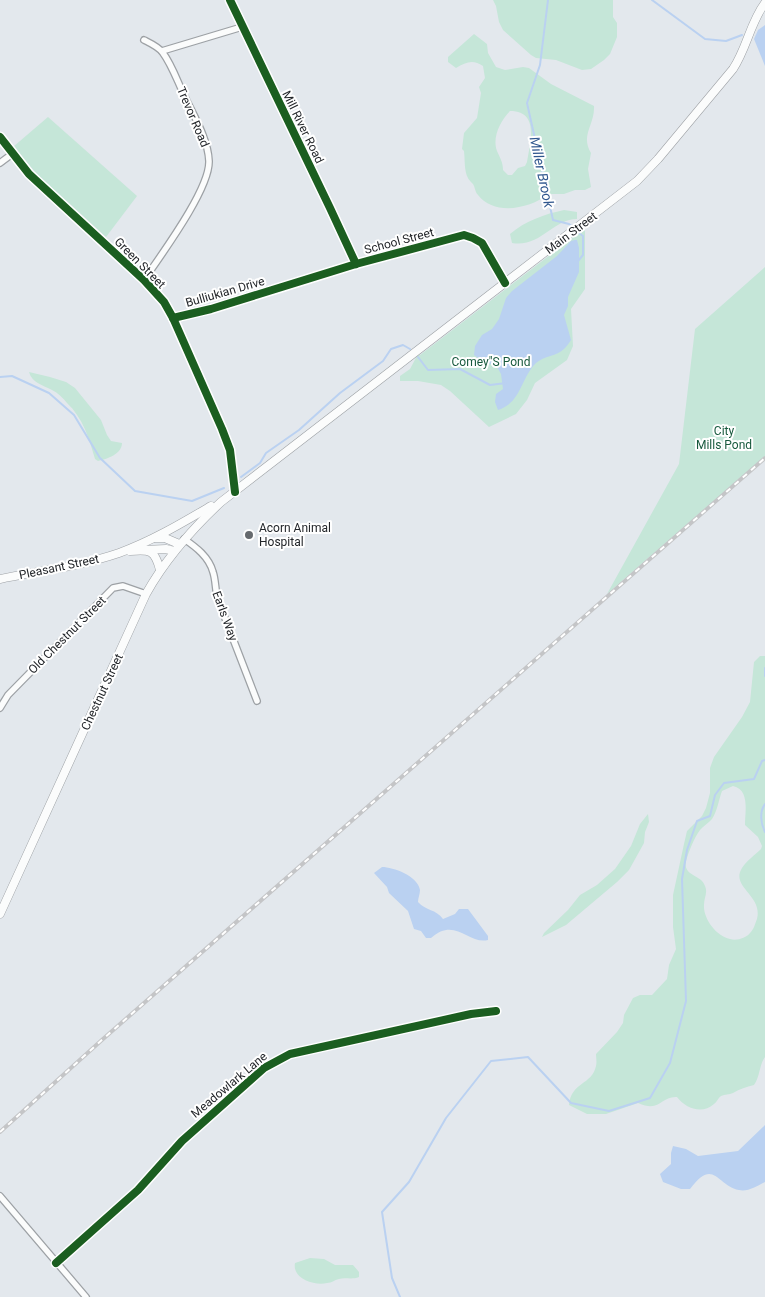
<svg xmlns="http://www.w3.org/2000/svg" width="765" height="1297" viewBox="0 0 765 1297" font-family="Roboto,sans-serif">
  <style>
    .green { fill: #c5e6d8; fill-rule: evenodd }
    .water { fill: #bad1f1 }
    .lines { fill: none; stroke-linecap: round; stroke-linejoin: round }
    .stream { stroke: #bad1f1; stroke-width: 2 }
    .street-casing { stroke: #9da1a5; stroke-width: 8 }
    .secondary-casing { stroke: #9da1a5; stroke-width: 9 }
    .street { stroke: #fbfcfc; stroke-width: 5.5 }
    .secondary { stroke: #fbfcfc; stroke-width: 8 }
    .rail-casing { stroke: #c4c5c7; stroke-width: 4 }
    .rail { stroke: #fff; stroke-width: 2; stroke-dasharray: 5.5; stroke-linecap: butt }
    .cycleway-casing { stroke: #fff; stroke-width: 11 }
    .cycleway { stroke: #1b5e20; stroke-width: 8 }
    .poi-dot { fill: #666a6e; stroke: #fff; stroke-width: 2 }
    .labels { text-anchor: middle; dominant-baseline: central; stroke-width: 4; stroke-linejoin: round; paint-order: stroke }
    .street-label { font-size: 12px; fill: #23262a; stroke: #fff }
    .park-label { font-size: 12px; fill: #17593d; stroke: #fff }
    .poi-label { font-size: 12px; fill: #23262a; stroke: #fff; text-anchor: start }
    .water-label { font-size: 14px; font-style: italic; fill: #30578e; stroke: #fff }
  </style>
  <rect width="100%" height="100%" fill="#e3e8ed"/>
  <g class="green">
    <path d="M493 0H613V17L617 23V37L610 54 604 60 591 69 582 70 556 60 536 58 531 55 503 30 499 22 496 6Z"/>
    <path d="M474 34 487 44 488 53 496 67 505 70 523 67 529 68 551 84 594 106C595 125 580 135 591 153L588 169 591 187 585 190H575L564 194H548C530 209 494 216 478 195 475 192 475 187 473 184 472 183 468 179 468 178 464 171 465 159 464 151L462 149 464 133 477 118 481 93 479 87 485 78 483 66C473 59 466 62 456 68L448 62V57ZM510 111C540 111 530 143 527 162L525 166 518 168 512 175H508L503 170C503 162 500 158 497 151 492 138 500 121 510 111Z"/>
    <path d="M48 117 137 196 106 237 37 174 13 147Z"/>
    <path d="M564 210 577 212V219C553 219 540 248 512 243L510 234C525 221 545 214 564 210Z"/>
    <path d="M585 228V289L571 309 573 346 567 360 535 383 527 400 516 414 489 427 450 391 441 385 418 381H400V376L410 369 418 354 420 355Z"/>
    <path d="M765 267V456L607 594 679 464 695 329Z"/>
    <path d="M29 372 50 377 66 382 75 388 101 420 107 435 111 441 122 443C122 454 107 459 98 461L95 459C89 438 83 418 67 403 63 398 58 393 52 390 43 385 32 383 29 372Z"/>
    <path d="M760 656H765V1057C759 1065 760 1077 754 1085 746 1087 740 1089 733 1093 729 1095 725 1094 721 1096 718 1098 717 1102 714 1104 702 1115 685 1108 677 1097 660 1096 661 1113 638 1103L606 1114H587L569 1105C571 1082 592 1085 596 1066 597 1062 596 1057 596 1054L617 1032 623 1023 624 1015 633 998 640 995H652L667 979 669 965 676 949 673 927V895L684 844 687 831 702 816 706 808 710 793V768L714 757 742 717 750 702 754 662ZM733 786C750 790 745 811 745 825L758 837 762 846 761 849C755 855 746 861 742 868 730 887 763 895 757 919 755 924 754 929 750 933 746 938 737 941 730 939 716 936 703 918 704 905 704 898 708 893 705 886 701 874 683 877 686 861 689 851 694 838 700 830 703 826 709 823 712 819 717 812 719 799 722 791Z"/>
    <path d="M648 814 649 822 645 832 644 843 629 870 617 882 566 925 542 937 544 933 568 910 580 895 597 885 615 869 631 846 640 824Z"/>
    <path d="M310 1258 324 1259 335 1265H353L359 1272V1277C352 1280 345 1277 339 1279 334 1280 332 1283 327 1283 315 1286 292 1279 295 1263Z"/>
  </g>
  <g class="water">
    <path d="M765 25V66L754 39 758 30Z"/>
    <path d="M575 240H577L579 248V272L568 297V306L564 315 571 340C569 343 566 347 564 349 557 356 544 356 536 363 520 379 522 402 498 410L495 402 496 394 503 389 501 374 496 365 485 363 474 355 475 346 482 335 492 329 499 319 506 298 512 291 557 256 571 241Z"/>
    <path d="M382 867C393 867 418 876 420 890 420 894 418 898 418 902 426 911 436 909 443 919L455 914 459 909H468L488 936V940C469 945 455 916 431 938H426L421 931 414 929 408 911 389 893 387 887 374 873Z"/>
    <path d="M765 1125V1182C757 1186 748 1192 739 1190 716 1185 714 1157 690 1189H681L663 1182 660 1174 671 1164V1153L673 1146 686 1149 698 1156 738 1151Z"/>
  </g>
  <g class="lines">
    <g class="stream">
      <path d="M548 0 540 65 527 103 553 220 569 224 573 227"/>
      <path d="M652 0 705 39 726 41 742 35"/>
      <path d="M576 231 583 236V255L578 261"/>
      <path d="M418 357 428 370 460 369 490 385 506 383"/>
      <path d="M0 377 12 376 49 393 74 415 100 458 135 491 192 501 224 488"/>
      <path d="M241 477 260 463 266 453 299 430 340 393 383 361 391 349 403 345 410 349"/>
      <path d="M765 668V676"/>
      <path d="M765 804C759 812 761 824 765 832"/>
      <path d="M400 1297 392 1278 382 1212 409 1182 446 1118 491 1061 528 1057 571 1103 609 1111 650 1098 670 1063 686 1001 682 879 687 850 697 821 710 816 715 795 724 783 754 779 762 761 765 760"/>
    </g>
    <defs>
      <g id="street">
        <path d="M230 0 330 208 356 264"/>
        <path d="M144 40C150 43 159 47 163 53 172 65 178 83 185 97 194 116 208 139 209 161 210 189 161 255 144 280"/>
        <path d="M162 51 242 27"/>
        <path d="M0 137 29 174 144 280 164 302 173 318 222 429 230 450 235 492"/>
        <path d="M0 163 12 154"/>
        <path d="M173 318 211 309 356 264 464 235 473 238 482 243 505 283"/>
        <path d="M184 539C196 547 209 557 213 572 216 581 215 590 218 600L257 701"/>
        <path d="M0 708 8 695 113 588 123 586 146 594"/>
        <path d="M0 1196 86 1297"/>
        <path d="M56 1263 138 1190 182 1141 264 1068 290 1054 471 1014 496 1011"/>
      </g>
      <g id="secondary">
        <path d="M155 538H165L179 544"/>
        <path d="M144 550 166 549 174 551"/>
        <path d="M130 551C150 549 155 550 160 570"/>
        <path d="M0 579C40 571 81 566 119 553 152 541 182 523 211 506"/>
        <path d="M0 914 146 594C166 558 191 530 221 502L637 181 658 159 733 69C747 48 750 23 765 3"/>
      </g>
    </defs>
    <use href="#street" class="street-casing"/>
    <use href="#secondary" class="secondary-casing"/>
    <use href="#street" class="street"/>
    <use href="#secondary" class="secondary"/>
    <defs>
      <path id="rail" d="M0 1132 103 1039 765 458"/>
    </defs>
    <use href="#rail" class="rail-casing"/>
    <use href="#rail" class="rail"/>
    <defs>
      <g id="cycleway">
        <path d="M230 0 330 208 356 264"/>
        <path d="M0 137 29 174 144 280 164 302 173 318 222 429 230 450 235 492"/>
        <path d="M173 318 211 309 356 264 464 235 473 238 482 243 505 283"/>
        <path d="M56 1263 138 1190 182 1141 264 1068 290 1054 471 1014 496 1011"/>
      </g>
    </defs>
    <use href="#cycleway" class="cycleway-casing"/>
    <use href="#cycleway" class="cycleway"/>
  </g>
  <circle class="poi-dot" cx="249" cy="535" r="5"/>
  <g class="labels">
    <g class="street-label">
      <text transform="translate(193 117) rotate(67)">Trevor Road</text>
      <text transform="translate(303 127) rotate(64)">Mill River Road</text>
      <text transform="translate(571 233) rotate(-37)">Main Street</text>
      <text transform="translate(399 241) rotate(-15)">School Street</text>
      <text transform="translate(140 263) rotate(45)">Green Street</text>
      <text transform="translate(225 292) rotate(-16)">Bulliukian Drive</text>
      <text transform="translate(59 567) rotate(-12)">Pleasant Street</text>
      <text transform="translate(225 616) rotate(70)">Earls Way</text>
      <text transform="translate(67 635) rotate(-45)">Old Chestnut Street</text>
      <text transform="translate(102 692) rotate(-65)">Chestnut Street</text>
      <text transform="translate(229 1085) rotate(-40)">Meadowlark Lane</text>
    </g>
    <g class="park-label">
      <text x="491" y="362">Comey"S Pond</text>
      <text x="724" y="431">City<tspan x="724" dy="14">Mills Pond</tspan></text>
    </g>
    <g class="poi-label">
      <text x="259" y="528">Acorn Animal<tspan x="259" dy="14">Hospital</tspan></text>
    </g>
    <g class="water-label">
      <text transform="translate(542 172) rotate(78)">Miller Brook</text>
    </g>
  </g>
</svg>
